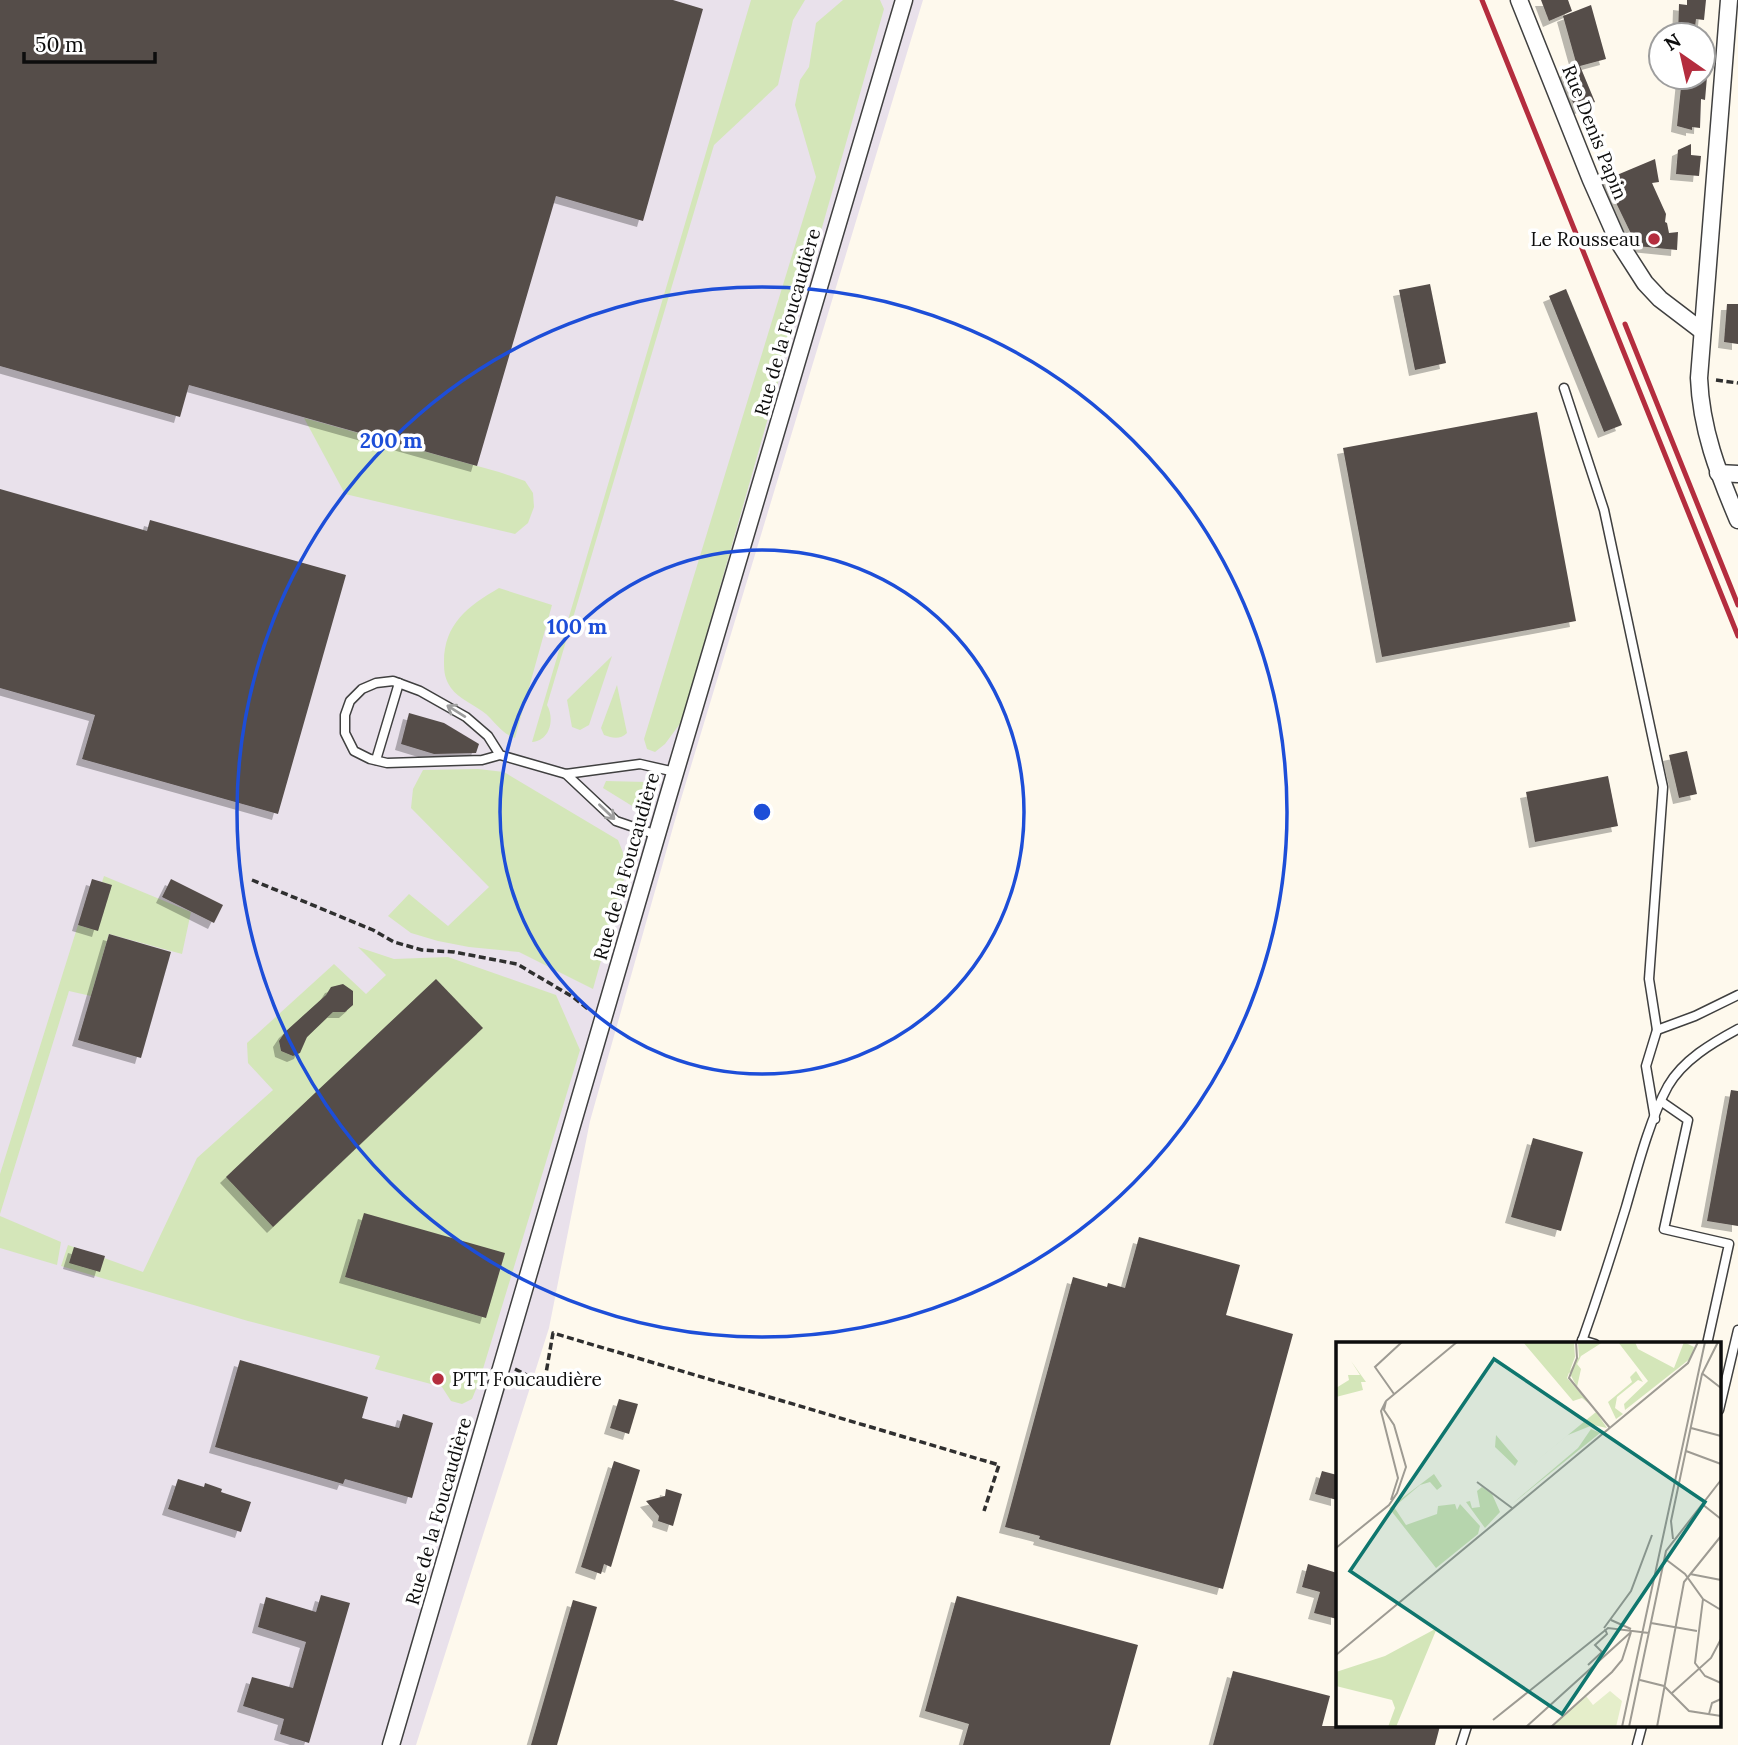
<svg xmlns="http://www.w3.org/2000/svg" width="1738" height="1745" viewBox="0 0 1738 1745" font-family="Lora,serif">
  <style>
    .industrial { fill: #e9e1eb }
    .green { fill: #d4e6b9 }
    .building { fill: #554d4a; filter: url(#shadow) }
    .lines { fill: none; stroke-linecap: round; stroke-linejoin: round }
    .lane-casing { stroke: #404040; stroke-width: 11 }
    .street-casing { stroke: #404040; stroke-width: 19 }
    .path { stroke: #2f2f2f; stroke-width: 3.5; stroke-dasharray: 7 3.5; stroke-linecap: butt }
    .lane { stroke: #fff; stroke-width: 8 }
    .street { stroke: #fff; stroke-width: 16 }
    .rail { stroke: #b42d3e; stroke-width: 5 }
    .oneway { stroke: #9e9e9e }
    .ring { fill: none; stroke: #1d4ed8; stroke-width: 3.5 }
    .poi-dot { fill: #b42d3e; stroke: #fff; stroke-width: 2.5 }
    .labels { text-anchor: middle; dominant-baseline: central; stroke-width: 7; stroke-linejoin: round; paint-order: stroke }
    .street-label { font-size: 19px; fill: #0d0d0d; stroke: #fff }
    .poi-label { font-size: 19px; fill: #0d0d0d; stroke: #fff; text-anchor: end }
    .inset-road { fill: none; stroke: #9e9b93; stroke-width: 2 }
    .view { fill: #0f766e; fill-opacity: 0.15; stroke: #0f766e; stroke-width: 3.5 }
    .inset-edge { fill: none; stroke: #0d0d0d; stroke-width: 3.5 }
    .centre { fill: #1d4ed8; stroke: #fff; stroke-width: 3.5 }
    .ring-label { font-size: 21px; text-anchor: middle; font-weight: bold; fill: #1d4ed8; stroke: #fff; stroke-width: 7; stroke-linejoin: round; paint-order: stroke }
  </style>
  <defs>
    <filter id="shadow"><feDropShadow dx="-6" dy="6" stdDeviation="0" flood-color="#0004"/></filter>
  </defs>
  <rect width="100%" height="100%" fill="#fef9ed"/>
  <path class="industrial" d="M0 0H923L681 799 590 1121 549 1328 416 1745H0Z"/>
  <g class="green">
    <path d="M751 0H805L793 20 778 85 714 145 547 705C555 719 550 741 532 742Z"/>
    <path d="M843 0H880L884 9 682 721 665 744 655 752 647 749 644 739 816 177 795 105 800 80 809 67 816 23Z"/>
    <path d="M304 418 499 472 525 481 533 493 534 507 528 523 515 534 345 494Z"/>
    <path d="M499 588 552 605 515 738C501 733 496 723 486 714 475 705 459 699 451 688 445 679 444 673 444 662 444 624 468 606 499 588Z"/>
    <path d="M612 656 589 725 580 730 572 727 567 700Z"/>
    <path d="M617 685 627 733C620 740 612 738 604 735L601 728Z"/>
    <path d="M478 769 504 772 618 840 628 865 593 989 519 952 469 947 438 941 411 933 388 916 409 894 448 926 489 887 411 808 413 789 423 770Z"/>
    <path d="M606 781 647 782 651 798 642 808 637 809 603 788Z"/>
    <path d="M104 876 191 912 182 954 109 934 91 996 69 991 0 1214V1174L78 925 88 928 111 885 102 882Z"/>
    <path d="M358 947 394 959 448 957 556 995 580 1050 479 1382 472 1399 462 1404 451 1401 442 1387 375 1369 380 1356 248 1321 61 1266 68 1245 143 1272 197 1158 273 1090 248 1063 247 1043 334 964 366 994 386 975Z"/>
    <path d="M0 1216 61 1242 57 1265 0 1248Z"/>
  </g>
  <g class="building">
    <path d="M0 0H673L703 9 643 221 556 196 477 466 189 385 180 417 0 366Z"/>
    <path d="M1541 0H1568L1572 11 1549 21Z"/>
    <path d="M1687 0H1706L1704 20 1696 19 1694 35H1678L1679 4 1687 5Z"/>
    <path d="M1591 5 1606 59 1580 66 1595 102 1576 110 1561 73 1577 66 1563 16Z"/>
    <path d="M1682 77H1707L1705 100 1701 99 1700 128 1692 127V130L1677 126Z"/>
    <path d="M1691 144V155L1701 156 1699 176 1676 174 1678 150Z"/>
    <path d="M1655 159 1659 182 1652 183 1666 214 1665 222 1667 223 1669 233 1678 232 1677 250 1637 246 1605 180Z"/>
    <path d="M1430 284 1446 363 1415 370 1399 290Z"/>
    <path d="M1566 289 1622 425 1604 432 1549 296Z"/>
    <path d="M1727 304H1738V344L1724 342Z"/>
    <path d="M1537 412 1576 621 1382 657 1343 448Z"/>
    <path d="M0 489 147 531 150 520 346 575 278 814 82 759 95 715 0 688Z"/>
    <path d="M409 713 444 723 479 744 476 753 434 754 401 744Z"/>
    <path d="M1687 751 1697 794 1679 798 1669 755Z"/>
    <path d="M1608 776 1618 826 1535 842 1526 792Z"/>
    <path d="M92 879 112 885 98 931 78 925Z"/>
    <path d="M171 879 223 905 214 923 162 897Z"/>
    <path d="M109 934 171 952 141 1058 78 1040Z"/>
    <path d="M436 979 483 1028 273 1227 226 1177Z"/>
    <path d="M343 984 353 991V1005L345 1012H333L307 1037 300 1053 293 1056 281 1051 279 1041 285 1032 326 995 331 987Z"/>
    <path d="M1731 1090 1738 1091V1226L1707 1221Z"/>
    <path d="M1533 1138 1583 1152 1561 1231 1511 1217Z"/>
    <path d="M364 1213 505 1253 486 1318 345 1277Z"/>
    <path d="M1139 1237 1240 1265 1226 1315 1293 1334 1223 1589 1039 1539 1040 1536 1005 1527 1073 1277 1107 1287 1108 1283 1125 1288Z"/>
    <path d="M74 1247 105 1256 100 1272 69 1263Z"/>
    <path d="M240 1360 368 1397 362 1418 399 1428 403 1414 433 1423 412 1498 345 1479 343 1484 215 1447Z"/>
    <path d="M619 1399 638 1404 629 1434 610 1428Z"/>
    <path d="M614 1461 640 1470 611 1567 604 1564 601 1574 581 1567Z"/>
    <path d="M1322 1471 1337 1475V1500L1315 1494Z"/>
    <path d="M178 1479 204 1487 205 1483 222 1489 221 1492 251 1502 241 1532 168 1509Z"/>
    <path d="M666 1489 682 1494 673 1526 658 1521 659 1516 646 1501 665 1496Z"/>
    <path d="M1308 1564 1337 1573V1619L1314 1613 1320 1592 1302 1587Z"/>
    <path d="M321 1595 350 1603 309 1743 280 1734 284 1719 243 1706 252 1677 293 1688 306 1642 258 1627 266 1597 316 1612Z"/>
    <path d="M957 1596 1138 1645 1110 1745H963L969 1724 925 1711Z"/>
    <path d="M573 1600 597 1607 557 1745H531Z"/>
    <path d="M1233 1671 1330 1696 1322 1726H1440L1435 1745H1213Z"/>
  </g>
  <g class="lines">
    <defs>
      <g id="lane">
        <path d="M1564 388 1604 510 1663 787 1649 979 1657 1030 1646 1066 1655 1119"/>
        <path d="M500 755 488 736 466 717 420 691 393 681 376 683 362 689 350 701 345 715V733L354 751 370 759 387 763 482 760 500 755 566 774 640 764 675 772"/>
        <path d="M376 760 399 683"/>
        <path d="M566 774 616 821 657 835"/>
        <path d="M1657 1030 1695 1016 1738 995"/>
        <path d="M1662 1102 1688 1120 1664 1229 1729 1244 1707 1344"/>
        <path d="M1582 1340 1595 1344"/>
        <path d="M1581 1344C1597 1299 1612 1253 1626 1207 1637 1169 1649 1121 1668 1086 1683 1060 1712 1043 1738 1029"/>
        <path d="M1719 1410 1738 1330"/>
        <path d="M1461 1745 1467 1726"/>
        <path d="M1637 1745 1642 1726"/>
      </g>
      <g id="street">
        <path d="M1519 0 1591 180 1618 241 1645 283 1660 299 1702 331"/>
        <path d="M1729 0 1699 378C1701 429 1718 473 1738 520"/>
        <path d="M1718 473 1738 474"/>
        <path d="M391 1745 667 800 904 0"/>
      </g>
    </defs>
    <use href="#lane" class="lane-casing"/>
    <use href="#street" class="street-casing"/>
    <g class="path">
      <path d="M1716 380 1738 383"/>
      <path d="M252 880 373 930 394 942 422 950 454 952 517 964 573 997 588 1009"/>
      <path d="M515 1369 538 1381 545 1379 553 1333 999 1465 984 1511"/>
    </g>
    <use href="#lane" class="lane"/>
    <use href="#street" class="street"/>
    <g class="rail">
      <path d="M1482 0 1738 636"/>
      <path d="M1625 324 1738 605"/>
    </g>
  </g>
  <defs><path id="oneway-shaft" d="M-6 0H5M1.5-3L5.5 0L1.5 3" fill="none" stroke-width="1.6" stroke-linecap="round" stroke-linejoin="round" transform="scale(1.75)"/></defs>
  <g class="oneway">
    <use href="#oneway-shaft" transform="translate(456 711) rotate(-148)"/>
    <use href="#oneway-shaft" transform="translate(607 812) rotate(44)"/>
  </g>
  <g class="ring">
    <circle cx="762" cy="812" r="262"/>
    <circle cx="762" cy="812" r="525"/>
  </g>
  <g class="poi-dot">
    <circle cx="1654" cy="239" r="7"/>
    <circle cx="438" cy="1379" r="7"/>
  </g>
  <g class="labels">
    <g class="street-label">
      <text transform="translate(1595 132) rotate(68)">Rue Denis Papin</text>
      <text transform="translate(787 322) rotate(-74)">Rue de la Foucaudière</text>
      <text transform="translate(626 866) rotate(-74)">Rue de la Foucaudière</text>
      <text transform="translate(438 1511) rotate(-74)">Rue de la Foucaudière</text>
    </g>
    <g class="poi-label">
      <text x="1640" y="239">Le Rousseau</text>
      <text x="452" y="1379" text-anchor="start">PTT Foucaudière</text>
    </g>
  </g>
  <g transform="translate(1336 1342)">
    <rect width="385" height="385" fill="#fef9ed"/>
    <path d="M187 0H238L239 15 231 36 256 64 246 56 237 59ZM242 0H267L245 14 241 22 245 27 241 45 233 30 243 15ZM282 0H299L302 7 338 26 348 0 358 5 355 16 289 68 288 62 312 39ZM15 19 30 40H25L27 48 0 55V46L13 38 12 33H24ZM300 29 307 40 302 38 281 55 279 66 287 72 280 77 272 60 296 40 294 35ZM260 70 271 86 257 83 232 93 161 151ZM255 87 264 91 176 162 242 106ZM160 93 182 119 179 124 159 105ZM98 132 106 144 101 148 94 140 84 143 58 165 70 183 101 172 102 164 119 162 121 168 124 162 144 184 142 192 100 226 53 166ZM146 145 156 152 164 170 149 186 130 160 134 159 136 166 144 165 141 149ZM101 286 60 385H52L59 366 56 358 0 344V330L49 314Z" fill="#d4e6b9"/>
    <path d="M274 349 286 359 280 385H214L250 354 257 363Z" fill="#e5eeca"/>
    <path class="inset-road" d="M240 0 241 16 233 36 274 86M367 32 385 46M58 52 39 25 66 0M50 59 121 0M355 86 385 94M350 109 385 122M141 140 176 166M366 162 385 177M337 197 335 179 366 32 382 0M0 206 53 163 61 151 70 125 58 83 48 68 50 59 45 69 62 136 55 158M328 216 349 232 367 257 385 268M354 232 385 238M367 257 359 321 369 334 385 341M275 278 295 287M315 281 361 289M268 286 295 249 316 193M0 313 352 21 362 0M252 323 266 310 259 303 271 292 269 287M304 338 328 344 353 369 385 374M336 351 375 316 385 297M373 372 376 361 385 357M157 378 272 286 313 291M190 385 295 290M215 385 276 330 286 318 295 290M286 385 369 0M293 385 330 209 385 138M321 385 348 240 385 194"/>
    <path class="view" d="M158 17 369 160 226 372 14 229Z"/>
    <rect width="385" height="385" class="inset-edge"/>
  </g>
  <circle cx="762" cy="812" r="10" class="centre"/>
  <g class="ring-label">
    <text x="391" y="448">200 m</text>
    <text x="577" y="634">100 m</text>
  </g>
  <g transform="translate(1682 56) rotate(326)"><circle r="33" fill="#ffffff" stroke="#9e9e9e" stroke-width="2"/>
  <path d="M0-5L12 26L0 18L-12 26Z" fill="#b42d3e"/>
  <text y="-10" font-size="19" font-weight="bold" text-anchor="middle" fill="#0d0d0d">N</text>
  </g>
  <path d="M24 52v10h131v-10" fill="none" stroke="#0d0d0d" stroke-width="3.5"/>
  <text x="35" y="52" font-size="21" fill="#0d0d0d" stroke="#ffffff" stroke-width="5" paint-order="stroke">50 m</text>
</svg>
